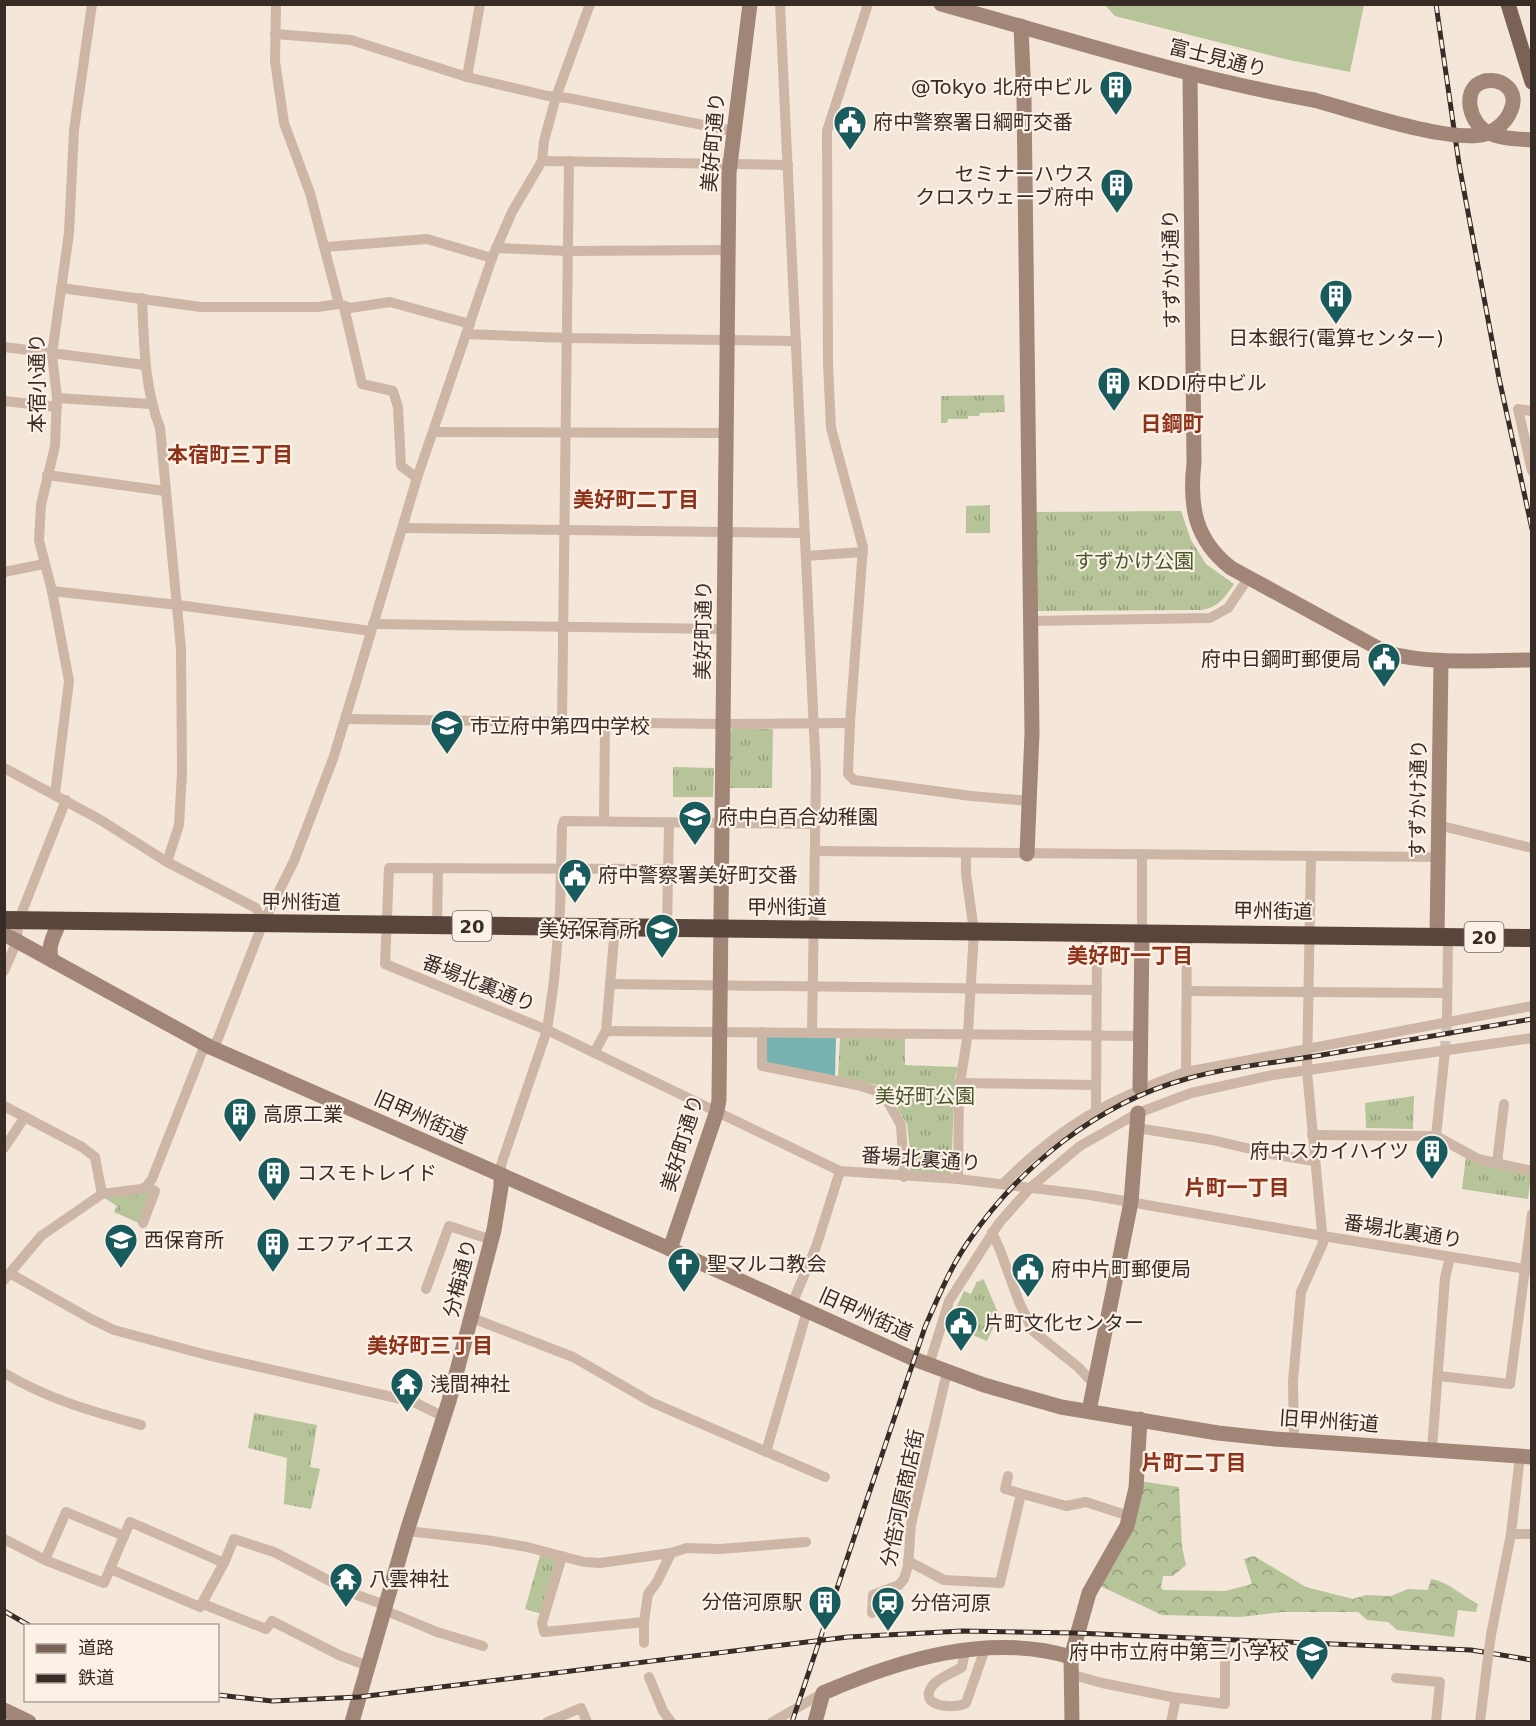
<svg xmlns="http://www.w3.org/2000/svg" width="1536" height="1726" viewBox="0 0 1536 1726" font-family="'DejaVu Sans','Noto Sans JP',sans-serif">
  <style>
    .grass { fill: url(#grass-tufts) }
    .forest { fill: url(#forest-crowns) }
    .pitch { fill: #b7c499 }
    .water { fill: #77b2b3 }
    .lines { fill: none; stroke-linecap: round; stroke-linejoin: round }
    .street-tunnel { stroke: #cec2b6; stroke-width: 10; stroke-dasharray: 10 5; stroke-linecap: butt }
    .street { stroke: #cdb6a5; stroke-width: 10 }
    .secondary { stroke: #a18576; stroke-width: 15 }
    .primary { stroke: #7b6257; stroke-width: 15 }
    .highway { stroke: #5a453d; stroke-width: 18 }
    .rail-casing { stroke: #382c27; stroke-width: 5 }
    .rail { stroke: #fbf1e7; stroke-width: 3; stroke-dasharray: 9; stroke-linecap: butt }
    .street-bridge { stroke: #cdb6a5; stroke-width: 10 }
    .secondary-bridge { stroke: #a18576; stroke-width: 15 }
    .labels { text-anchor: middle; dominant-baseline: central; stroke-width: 4.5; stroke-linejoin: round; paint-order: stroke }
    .shield { fill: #fbf1e7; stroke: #726761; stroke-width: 1.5 }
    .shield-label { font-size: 18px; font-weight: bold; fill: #382c27 }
    .street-label { font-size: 20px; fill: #382c27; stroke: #fbf1e7 }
    .poi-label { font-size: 20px; fill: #382c27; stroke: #fbf1e7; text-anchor: start }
    .park-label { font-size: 20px; fill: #485829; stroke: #fbf1e7 }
    .neighbourhood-label { font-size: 21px; font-weight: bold; fill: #8e3219; stroke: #fbf1e7 }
  </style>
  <defs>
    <pattern id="grass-tufts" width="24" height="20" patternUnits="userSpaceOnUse" patternTransform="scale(1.5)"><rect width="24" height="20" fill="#b7c499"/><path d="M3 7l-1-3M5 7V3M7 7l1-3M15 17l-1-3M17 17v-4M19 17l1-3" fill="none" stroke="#969f7d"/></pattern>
    <pattern id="forest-crowns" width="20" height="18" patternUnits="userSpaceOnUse" patternTransform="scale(1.5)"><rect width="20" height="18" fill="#b7c499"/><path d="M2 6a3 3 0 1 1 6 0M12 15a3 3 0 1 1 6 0" fill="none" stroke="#969f7d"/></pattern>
  </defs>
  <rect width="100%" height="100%" fill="#f4e7da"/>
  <g class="grass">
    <path d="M1004 395 1005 412 980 413 979 416H968V419H948L947 423H941V396Z"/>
    <path d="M990 505V533H966V506Z"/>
    <path d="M1181 511 1191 540 1206 564 1234 584C1225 597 1219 607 1202 610L1034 611 1035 512Z"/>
    <path d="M733 728 773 729 772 788H730V732Z"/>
    <path d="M673 767 714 768 713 797H673Z"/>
    <path d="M840 1037H905V1065L958 1067 955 1077 951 1174 910 1172 911 1159 907 1124 886 1089 882 1086 838 1077Z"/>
    <path d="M1414 1096 1413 1129 1366 1128 1365 1103Z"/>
    <path d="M1466 1157 1531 1175 1528 1199 1462 1189Z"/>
    <path d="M140 1192H152L139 1223 114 1212 117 1206 103 1197Z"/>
    <path d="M981 1279 984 1280 999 1315 987 1341 955 1328 964 1309 957 1306 964 1291 971 1294 977 1281 980 1282Z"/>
    <path d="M254 1413 317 1425 310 1467 320 1469 311 1509 284 1504 287 1458 248 1448Z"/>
    <path d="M541 1552 559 1557 542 1614 525 1609Z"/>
  </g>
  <path class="forest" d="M1140 1481 1179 1487 1182 1547 1186 1565 1173 1576H1163L1161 1587 1163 1590 1225 1591 1252 1584 1244 1559 1254 1556 1306 1587 1353 1599 1366 1595 1391 1596 1408 1589 1428 1590 1431 1579C1449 1582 1462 1596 1478 1604L1476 1612 1458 1610 1454 1637 1397 1630 1388 1622 1367 1620 1358 1612H1282L1240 1617 1162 1615 1098 1585Z"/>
  <path class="pitch" d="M1105 5H1364L1350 72 1289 60 1115 16Z"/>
  <path class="water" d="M766 1037H836L835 1077 765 1062Z"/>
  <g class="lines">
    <path class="street-tunnel" d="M1445 1051 1447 1022"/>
    <g class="street">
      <path d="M276 4 275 61 284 123 310 193 339 304"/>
      <path d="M780 4 816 774 812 1033"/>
      <path d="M868 4 827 131 828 364 831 428 863 547 850 723 848 774 854 780 971 796 1029 801"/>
      <path d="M275 34 351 40 467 77 548 96 568 98 733 131"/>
      <path d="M467 77 480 4"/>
      <path d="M542 161 788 165"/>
      <path d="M325 247 427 239 492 258"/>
      <path d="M496 248 568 251 728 250"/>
      <path d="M61 288 201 307H318L339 304 350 308 390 302 470 324"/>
      <path d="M142 298C144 343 144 386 160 428L181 649 182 773 179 825 167 862"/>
      <path d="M344 307 362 384 393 391 398 407 401 466 417 478"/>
      <path d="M466 334 567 338 796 341"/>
      <path d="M4 347 145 365"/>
      <path d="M57 398 151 404"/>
      <path d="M4 401 57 407"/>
      <path d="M1532 411 1518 409 1532 471"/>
      <path d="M434 432 726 433"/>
      <path d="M47 475 165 491"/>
      <path d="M403 528 805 533"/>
      <path d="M806 556 863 552"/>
      <path d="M4 572 44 564"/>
      <path d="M52 591 178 605 371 631"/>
      <path d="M1030 621 1210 618 1228 608 1249 577"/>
      <path d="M373 624 724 629"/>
      <path d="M345 719 723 724 850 723"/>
      <path d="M562 722 569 161"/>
      <path d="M4 768 99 819 167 862 256 908 263 923"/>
      <path d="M55 794 69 681 52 591 39 540 41 505 55 446 57 398 52 354 69 233 74 130 92 4"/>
      <path d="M604 821 605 723"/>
      <path d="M1438 825 1532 848"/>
      <path d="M815 851 1438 857"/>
      <path d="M668 869 389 868 385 964 547 1030 840 1171 958 1179 1090 1195 1323 1236 1532 1270"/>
      <path d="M437 926 438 868"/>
      <path d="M667 928 669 822"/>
      <path d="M1142 933V854"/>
      <path d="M4 971 17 941 18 922 66 800"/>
      <path d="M610 984 1097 990"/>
      <path d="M1187 991 1447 993"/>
      <path d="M1447 1022 1448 937"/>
      <path d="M606 1031 1141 1036"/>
      <path d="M762 1032V1066L857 1085 883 1093 901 1125 904 1177"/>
      <path d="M594 1053 606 1031 615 927"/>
      <path d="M1186 1072 1187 933"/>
      <path d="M959 1083 1096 1085"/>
      <path d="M4 1106 82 1147 95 1157 102 1194"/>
      <path d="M1096 1110 1097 932"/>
      <path d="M1137 1128 1212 1140 1276 1155 1315 1161"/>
      <path d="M1312 1135 1436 1136 1478 1159 1532 1171"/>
      <path d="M1436 1136 1445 1051"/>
      <path d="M4 1148 25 1117"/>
      <path d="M1497 1163 1504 1104"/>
      <path d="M501 1175V1165L547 1030 554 981 560 910 562 827 564 821 815 824"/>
      <path d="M958 1179 959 1089 968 1033 974 931 966 874V853"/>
      <path d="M1003 1184C1060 1126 1110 1099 1186 1072L1532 1006"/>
      <path d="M143 1223 155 1191 146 1187"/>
      <path d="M992 1232 1000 1250 1019 1302 1033 1331 1078 1367 1094 1384"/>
      <path d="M11 1274 91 1319 114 1330 207 1355 414 1402 444 1417"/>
      <path d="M4 1280 41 1236 102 1194 141 1189 146 1187 152 1179 202 1052 217 1041 263 923 294 861 334 756 417 478 492 258 512 212 542 161 544 141 556 97 590 4"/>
      <path d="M426 1289 449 1226 492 1240"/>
      <path d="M792 1304 816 1247 840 1171"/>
      <path d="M472 1318 573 1357 651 1402 825 1477"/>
      <path d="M929 1365 949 1301 999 1223 1031 1187 1080 1146 1138 1113 1191 1093 1273 1075 1532 1038"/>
      <path d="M4 1373C50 1400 91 1411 141 1425"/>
      <path d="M1439 1376 1510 1384 1532 1214"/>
      <path d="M1294 1440 1293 1381 1301 1292 1323 1243 1307 1071 1311 856"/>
      <path d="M1432 1449 1445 1278 1450 1257"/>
      <path d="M766 1452 807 1311"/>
      <path d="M1008 1476 1005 1489 1066 1506 1086 1502 1129 1516"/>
      <path d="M407 1531 486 1540 527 1547 584 1562 600 1563 671 1553 687 1548 720 1549 806 1542"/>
      <path d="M1511 1534H1532"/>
      <path d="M4 1539 45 1560 104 1583 130 1522 224 1563"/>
      <path d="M562 1556 542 1623 544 1632 644 1622"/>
      <path d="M45 1560 66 1512 124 1536"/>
      <path d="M908 1561 944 1580 1000 1583 1021 1494"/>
      <path d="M110 1569 200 1607 224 1563 234 1539 274 1552 357 1595 385 1605"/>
      <path d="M203 1604 266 1629 272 1621 339 1655 368 1666"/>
      <path d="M384 1610 437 1632 483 1646"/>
      <path d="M872 1613 873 1595 899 1585 904 1579 908 1566 911 1525 947 1372"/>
      <path d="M1491 1635 1511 1534 1520 1456"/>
      <path d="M644 1643V1622L648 1594 657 1582 671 1553"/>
      <path d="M965 1651 962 1667C953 1673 940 1677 933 1685 916 1706 953 1710 966 1703L985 1649"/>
      <path d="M1070 1674 1102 1683 1172 1697 1225 1704V1644"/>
      <path d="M649 1677 663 1711 671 1722"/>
      <path d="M1396 1678 1440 1682 1436 1722"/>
      <path d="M547 1722 581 1708 587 1722"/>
      <path d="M772 1722 823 1693"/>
      <path d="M1171 1722 1176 1698"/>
      <path d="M1480 1722 1487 1665"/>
    </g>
    <g class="secondary">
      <path d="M941 4C1065 38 1188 78 1314 100"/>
      <path d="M1021 26 1024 98 1032 733 1027 854"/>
      <path d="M1190 75 1194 463C1189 506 1195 540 1231 568L1387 653C1434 665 1484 660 1532 660"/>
      <path d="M1485 81C1460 87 1469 125 1489 133 1502 139 1518 139 1532 140"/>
      <path d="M4 934 210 1047 670 1249 914 1359 984 1385 1061 1407 1218 1433 1275 1439 1532 1457"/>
      <path d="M1437 937 1441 661"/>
      <path d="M53 961C45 949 55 934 60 921"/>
      <path d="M1140 1088 1142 933"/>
      <path d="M670 1249 717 1111 719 1100 729 173 750 4"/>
      <path d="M1089 1411 1131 1202 1138 1113"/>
      <path d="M4 1710 29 1722"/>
      <path d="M352 1722 407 1531 449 1401 494 1230 501 1187V1175"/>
      <path d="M815 1722 823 1693C899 1660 988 1632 1071 1657"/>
      <path d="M1072 1722 1071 1657 1089 1593 1127 1526 1136 1488 1140 1419"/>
    </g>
    <path class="primary" d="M1508 4 1532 82"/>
    <path class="highway" d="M4 920 1532 938"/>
    <defs>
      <g id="rail">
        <path d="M1436 4 1459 164 1499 378 1532 529"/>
        <path d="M4 1611 30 1626"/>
        <path d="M218 1695 272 1701 359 1697 848 1637 962 1631 1076 1633 1471 1650 1532 1660"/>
        <path d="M792 1722 925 1327C938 1298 950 1268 968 1242 1019 1167 1098 1103 1186 1079 1228 1067 1273 1063 1316 1056 1388 1043 1460 1031 1532 1019"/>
      </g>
    </defs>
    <use href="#rail" class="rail-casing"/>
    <use href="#rail" class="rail"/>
    <path class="street-bridge" d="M1487 1665 1491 1635"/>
    <path class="secondary-bridge" d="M1314 100C1351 110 1451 144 1485 134 1496 131 1507 121 1511 110 1519 91 1503 78 1485 81"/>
  </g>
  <defs>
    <symbol id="building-pin" viewBox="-11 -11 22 30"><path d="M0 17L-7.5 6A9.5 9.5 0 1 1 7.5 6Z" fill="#195a5d" stroke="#fbf1e7"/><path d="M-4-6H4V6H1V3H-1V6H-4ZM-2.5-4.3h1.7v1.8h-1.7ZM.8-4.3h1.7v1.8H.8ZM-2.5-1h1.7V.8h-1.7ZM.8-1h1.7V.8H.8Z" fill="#fff"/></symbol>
    <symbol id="civic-pin" viewBox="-11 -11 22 30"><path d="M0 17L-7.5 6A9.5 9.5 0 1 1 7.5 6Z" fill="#195a5d" stroke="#fbf1e7"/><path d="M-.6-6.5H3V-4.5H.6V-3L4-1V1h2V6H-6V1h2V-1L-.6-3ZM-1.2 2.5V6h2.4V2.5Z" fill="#fff"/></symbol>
    <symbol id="school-pin" viewBox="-11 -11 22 30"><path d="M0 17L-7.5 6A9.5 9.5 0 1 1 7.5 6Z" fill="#195a5d" stroke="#fbf1e7"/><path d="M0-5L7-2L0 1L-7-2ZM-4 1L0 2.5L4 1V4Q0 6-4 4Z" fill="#fff"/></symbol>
    <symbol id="church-pin" viewBox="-11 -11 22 30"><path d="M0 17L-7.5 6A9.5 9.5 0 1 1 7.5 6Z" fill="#195a5d" stroke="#fbf1e7"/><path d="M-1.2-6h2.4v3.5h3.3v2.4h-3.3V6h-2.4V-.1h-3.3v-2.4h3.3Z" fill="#fff"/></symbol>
    <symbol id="temple-pin" viewBox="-11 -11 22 30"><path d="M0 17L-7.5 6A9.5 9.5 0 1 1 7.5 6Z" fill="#195a5d" stroke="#fbf1e7"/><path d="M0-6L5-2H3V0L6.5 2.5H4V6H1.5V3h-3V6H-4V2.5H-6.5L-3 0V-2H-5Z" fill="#fff"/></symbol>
    <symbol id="station-pin" viewBox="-11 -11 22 30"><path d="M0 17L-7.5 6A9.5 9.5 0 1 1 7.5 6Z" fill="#195a5d" stroke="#fbf1e7"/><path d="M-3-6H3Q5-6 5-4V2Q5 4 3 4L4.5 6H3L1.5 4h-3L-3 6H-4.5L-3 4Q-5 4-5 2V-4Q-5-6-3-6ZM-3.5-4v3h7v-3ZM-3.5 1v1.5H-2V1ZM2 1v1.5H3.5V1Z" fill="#fff"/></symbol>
  </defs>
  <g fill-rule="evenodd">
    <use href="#building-pin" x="1097" y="68" width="38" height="52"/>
    <use href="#civic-pin" x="831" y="103" width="38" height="52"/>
    <use href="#building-pin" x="1098" y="166" width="38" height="52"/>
    <use href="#building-pin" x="1317" y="277" width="38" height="52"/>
    <use href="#building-pin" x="1095" y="364" width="38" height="52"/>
    <use href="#civic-pin" x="1365" y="640" width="38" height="52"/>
    <use href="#school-pin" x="428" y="707" width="38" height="52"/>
    <use href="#school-pin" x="676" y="798" width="38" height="52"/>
    <use href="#civic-pin" x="556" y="856" width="38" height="52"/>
    <use href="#school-pin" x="643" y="911" width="38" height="52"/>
    <use href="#building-pin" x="221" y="1095" width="38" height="52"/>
    <use href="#building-pin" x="1413" y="1132" width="38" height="52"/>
    <use href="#building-pin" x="255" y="1154" width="38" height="52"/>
    <use href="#school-pin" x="102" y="1221" width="38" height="52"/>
    <use href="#building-pin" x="254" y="1225" width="38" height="52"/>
    <use href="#church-pin" x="665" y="1245" width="38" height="52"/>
    <use href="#civic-pin" x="1009" y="1250" width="38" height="52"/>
    <use href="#civic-pin" x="942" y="1304" width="38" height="52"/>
    <use href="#temple-pin" x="388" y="1365" width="38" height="52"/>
    <use href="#temple-pin" x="327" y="1560" width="38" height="52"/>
    <use href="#building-pin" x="806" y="1583" width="38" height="52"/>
    <use href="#station-pin" x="869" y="1584" width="38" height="52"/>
    <use href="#school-pin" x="1293" y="1633" width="38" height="52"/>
  </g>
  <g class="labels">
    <g class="shield">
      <rect x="452.5" y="911" width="39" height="30" rx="4.5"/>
      <rect x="1464.5" y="922" width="39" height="30" rx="4.5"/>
    </g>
    <g class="shield-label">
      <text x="472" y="926">20</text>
      <text x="1484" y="937">20</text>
    </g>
    <g class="street-label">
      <text transform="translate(1218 58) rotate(14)">富士見通り</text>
      <text transform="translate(713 142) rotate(-85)">美好町通り</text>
      <text transform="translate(1171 269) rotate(-91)">すずかけ通り</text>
      <text transform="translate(37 383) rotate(-90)">本宿小通り</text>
      <text transform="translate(703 630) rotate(-89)">美好町通り</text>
      <text transform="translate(1418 799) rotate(-89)">すずかけ通り</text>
      <text transform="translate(301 902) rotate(1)">甲州街道</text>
      <text x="787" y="907">甲州街道</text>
      <text transform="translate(1273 911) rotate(1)">甲州街道</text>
      <text transform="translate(479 983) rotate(22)">番場北裏通り</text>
      <text transform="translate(421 1117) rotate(24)">旧甲州街道</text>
      <text transform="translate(682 1143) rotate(-73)">美好町通り</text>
      <text transform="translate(921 1159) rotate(4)">番場北裏通り</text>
      <text transform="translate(1403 1231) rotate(9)">番場北裏通り</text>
      <text transform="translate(460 1278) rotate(-76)">分梅通り</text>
      <text transform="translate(866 1314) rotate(24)">旧甲州街道</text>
      <text transform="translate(1329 1421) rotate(4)">旧甲州街道</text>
      <text transform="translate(902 1498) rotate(-78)">分倍河原商店街</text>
    </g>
    <g class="poi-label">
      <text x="1093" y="87" text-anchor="end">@Tokyo 北府中ビル</text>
      <text x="873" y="122">府中警察署日綱町交番</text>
      <text x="1094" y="174" text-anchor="end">セミナーハウス<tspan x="1094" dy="23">クロスウェーブ府中</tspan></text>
      <text x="1336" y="338" text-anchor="middle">日本銀行(電算センター)</text>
      <text x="1137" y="383">KDDI府中ビル</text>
      <text x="1361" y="659" text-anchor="end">府中日鋼町郵便局</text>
      <text x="470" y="726">市立府中第四中学校</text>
      <text x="718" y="817">府中白百合幼稚園</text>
      <text x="598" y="875">府中警察署美好町交番</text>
      <text x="639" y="930" text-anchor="end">美好保育所</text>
      <text x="263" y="1114">高原工業</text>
      <text x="1409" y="1151" text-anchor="end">府中スカイハイツ</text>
      <text x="297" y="1173">コスモトレイド</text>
      <text x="144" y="1240">西保育所</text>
      <text x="296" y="1244">エフアイエス</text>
      <text x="707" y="1264">聖マルコ教会</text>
      <text x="1051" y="1269">府中片町郵便局</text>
      <text x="984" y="1323">片町文化センター</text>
      <text x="430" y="1384">浅間神社</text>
      <text x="369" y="1579">八雲神社</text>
      <text x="802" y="1602" text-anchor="end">分倍河原駅</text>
      <text x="911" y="1603">分倍河原</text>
      <text x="1289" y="1652" text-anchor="end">府中市立府中第三小学校</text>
    </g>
    <g class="park-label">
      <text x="1134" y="561">すずかけ公園</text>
      <text x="925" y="1096">美好町公園</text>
    </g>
    <g class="neighbourhood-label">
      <text x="1172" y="424">日鋼町</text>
      <text x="230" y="455">本宿町三丁目</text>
      <text x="636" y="500">美好町二丁目</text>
      <text x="1130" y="956">美好町一丁目</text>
      <text x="1237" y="1188">片町一丁目</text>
      <text x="430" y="1346">美好町三丁目</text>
      <text x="1194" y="1463">片町二丁目</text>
    </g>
  </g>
  <rect width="1536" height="1726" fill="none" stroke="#382c27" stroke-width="12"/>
  <rect x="24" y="1624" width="195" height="78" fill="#fbf1e7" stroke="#ada29a" stroke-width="1.5"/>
  <rect x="36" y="1644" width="30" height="9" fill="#7b6257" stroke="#ada29a" stroke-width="1.5"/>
  <text x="78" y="1654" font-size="18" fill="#382c27">道路</text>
  <rect x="36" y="1674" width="30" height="9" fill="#382c27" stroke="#ada29a" stroke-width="1.5"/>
  <text x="78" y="1684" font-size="18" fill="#382c27">鉄道</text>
</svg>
